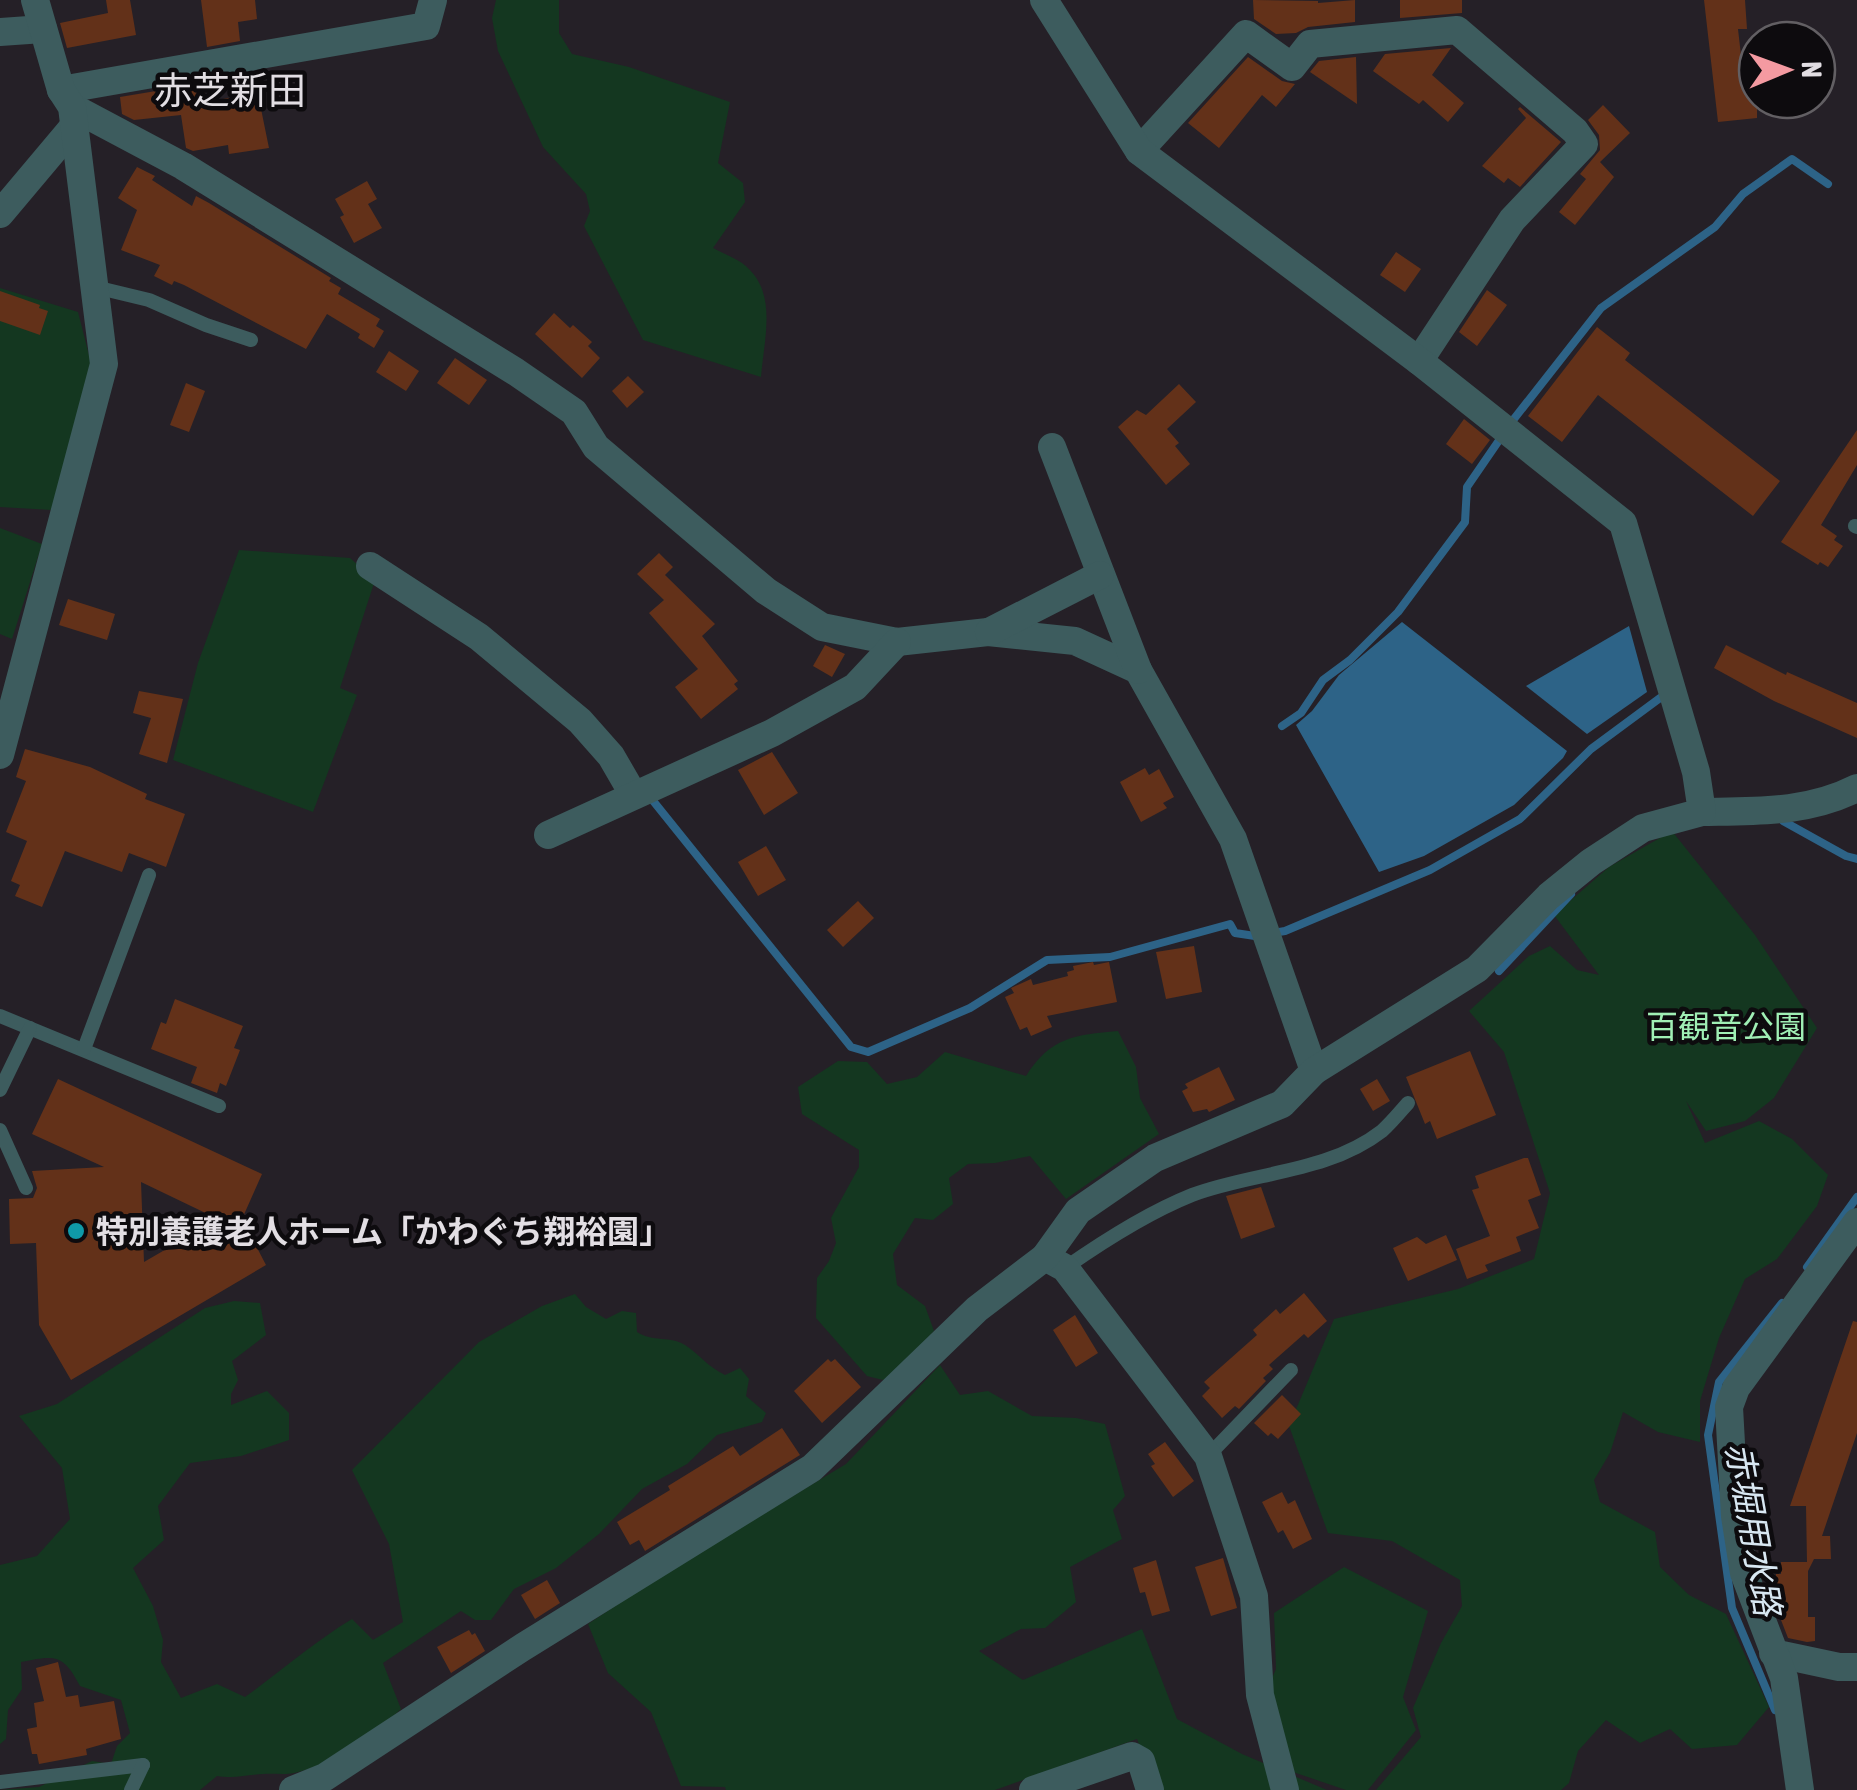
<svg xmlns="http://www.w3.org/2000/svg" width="1857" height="1790" viewBox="0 0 1857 1790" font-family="'Asap Condensed','Noto Sans JP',sans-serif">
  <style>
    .green { fill: #143720 }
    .water { fill: #2d6387 }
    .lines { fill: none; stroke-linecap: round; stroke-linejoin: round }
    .stream { stroke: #2d6387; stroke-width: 8 }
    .building { fill: #633119; fill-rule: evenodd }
    .service { stroke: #3d5c5e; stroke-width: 14 }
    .minor { stroke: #3d5c5e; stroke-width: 28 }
    .culture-dot { fill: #0f9aa8; stroke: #0d0b0e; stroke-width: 4 }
    .labels { text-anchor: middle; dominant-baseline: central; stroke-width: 9; stroke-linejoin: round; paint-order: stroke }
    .park-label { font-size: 32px; fill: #a0efb5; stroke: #0d0b0e }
    .poi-label { font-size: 32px; font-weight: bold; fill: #e2dee3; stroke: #0d0b0e; text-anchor: start }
    .water-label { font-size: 35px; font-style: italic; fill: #d8e7f2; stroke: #0d0b0e }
    .quarter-label { font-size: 38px; fill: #e2dee3; stroke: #0d0b0e }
  </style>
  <rect width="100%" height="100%" fill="#252027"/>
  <g class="green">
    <path d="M496 0H559V33L572 54 629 67 730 102 718 163 743 183 745 202 713 248C722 253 733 257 742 263 779 290 764 338 761 377L643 340 584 226 590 211 586 194 543 147 498 51 492 18Z"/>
    <path d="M0 288 78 312 93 371 52 510 0 507Z"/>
    <path d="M0 528 42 544 12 639 0 634Z"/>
    <path d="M239 550 350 558 375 580 340 688 357 695 313 812 173 760 198 663Z"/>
    <path d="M1672 831 1755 935 1817 1028 1774 1098 1745 1121 1706 1131 1686 1101 1705 1143 1759 1121 1792 1139 1828 1175 1817 1206 1777 1259 1745 1279 1719 1338 1700 1401V1442L1658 1432 1623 1412 1610 1453 1594 1480 1600 1502 1655 1532 1660 1567 1689 1595 1726 1614 1769 1707 1737 1745 1692 1749 1670 1729 1640 1743 1606 1720 1578 1751 1569 1783 1561 1790H1376L1421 1737 1413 1708 1441 1643 1462 1606 1460 1580 1392 1541 1328 1533 1289 1426 1334 1319 1458 1289 1534 1259 1550 1193 1504 1052 1469 1011 1529 956 1550 946 1577 970 1599 975 1554 915 1609 867Z"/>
    <path d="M1118 1031 1136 1067 1140 1098 1159 1134 1066 1199 1030 1156 995 1163 968 1164 949 1178 953 1204 933 1220 915 1218 893 1254 897 1285 925 1306 934 1331 901 1367 883 1380 867 1376 816 1318 817 1278 829 1261 836 1243 831 1218 859 1167V1150L802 1114 798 1087 838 1061 867 1062 887 1084 917 1077 945 1052 1026 1076C1051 1037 1074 1035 1118 1031Z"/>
    <path d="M575 1294 586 1307 606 1319 622 1311 636 1313 637 1332C652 1342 671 1336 685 1345 700 1355 708 1367 725 1375L740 1368 749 1379 746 1396 766 1413 762 1422 717 1435 687 1464 642 1489 599 1534 556 1568 514 1589 491 1620H475L461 1611 383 1663 401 1709C373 1735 332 1765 294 1773 284 1775 273 1773 263 1774 246 1775 235 1779 217 1776L200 1790H0L39 1787 92 1761 111 1764 117 1746 130 1733 121 1700 80 1686C63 1654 56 1655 21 1662L22 1689 8 1710 6 1739 0 1744V1565L37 1556 70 1519 62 1468 19 1416 57 1404 205 1308 234 1301 260 1303 266 1335 232 1361 238 1380 231 1394V1405L267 1391 289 1413V1440L241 1456 190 1463 158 1506 164 1540 133 1568 153 1606 163 1640 161 1662 181 1698 217 1684 245 1697C281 1671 314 1642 352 1619L373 1640 403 1622 389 1544 352 1470 479 1342 542 1306Z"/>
    <path d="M940 1365 960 1395 988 1391 1032 1416 1076 1418 1105 1424 1125 1496 1113 1510 1122 1539 1070 1567 1076 1602 1045 1628 1021 1629 979 1651 1023 1680 1142 1629 1177 1719 1242 1754 1327 1790H1157L1137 1739 995 1790H726L725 1787 681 1786 651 1712 608 1673 588 1624 671 1569 846 1464Z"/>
    <path d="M1344 1567 1428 1611 1403 1697 1416 1730 1368 1790H1346L1293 1772 1267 1690 1276 1669 1274 1613Z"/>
  </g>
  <g class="water">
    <path d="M1402 622 1567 751 1563 758 1514 805 1424 856 1379 872 1296 725 1312 711 1339 675Z"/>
    <path d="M1629 626 1647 692 1587 734 1526 686Z"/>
  </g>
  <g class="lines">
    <g class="stream">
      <path d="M1510 424 1601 308 1715 227 1743 194 1792 159 1828 184"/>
      <path d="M1282 726 1301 713 1323 680 1350 660 1398 612 1465 522 1467 487 1502 436"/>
      <path d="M650 797 851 1047 868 1052 970 1008 1047 960 1110 957 1230 924 1235 933 1255 936 1285 931 1430 870 1520 819 1591 749 1660 698"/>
      <path d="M1783 821 1846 856 1857 859"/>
      <path d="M1499 971 1571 894"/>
      <path d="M1807 1267 1857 1197"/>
      <path d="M1775 1710 1732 1608 1708 1435 1719 1382 1782 1303"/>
    </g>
  </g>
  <g class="building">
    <path d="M106 0H130L136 35 67 48 60 23 108 13Z"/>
    <path d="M201 0H255L257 19 238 22 240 41 207 47Z"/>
    <path d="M1253 0 1318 1V3L1355 0V22L1308 27 1296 33 1276 34 1254 19Z"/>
    <path d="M1400 0H1462V13L1400 18Z"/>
    <path d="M1704 0H1745L1747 29H1738L1743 73 1757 72V118L1718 122Z"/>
    <path d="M1451 48 1432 75 1464 103 1448 122 1423 100 1419 104 1373 71 1385 54Z"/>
    <path d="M1248 57 1282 81 1295 84 1276 107 1262 95 1219 148 1188 123Z"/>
    <path d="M1356 57 1357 104 1310 72 1319 61Z"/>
    <path d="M204 83 206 102 234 97 235 102 245 100 246 106 260 104 269 148 229 154 228 145 193 151 186 148 181 115 134 120 122 114 120 97Z"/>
    <path d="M1603 105 1630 133 1600 162 1614 177 1575 225 1559 212 1586 179 1580 174 1600 150 1599 135 1588 120Z"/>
    <path d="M1520 107 1561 142 1520 187 1508 178 1504 183 1482 166 1526 118 1518 109Z"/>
    <path d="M137 167 155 176 152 180 192 206 196 196 209 203 331 278 329 281 341 288 338 294 380 319 376 326 384 331 374 348 358 338 360 334 327 314 306 349 184 285 174 281 172 285 154 276 160 265 121 250 137 210 118 198Z"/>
    <path d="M367 181 377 199 368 204 382 228 354 243 340 217 344 215 335 199Z"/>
    <path d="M1396 252 1421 269 1405 292 1380 275Z"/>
    <path d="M1487 290 1507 305 1477 346 1459 332Z"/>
    <path d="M0 291 40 305 39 308 48 311 40 335 0 321Z"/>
    <path d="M554 313 570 328 573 325 592 342 588 346 600 358 582 378 535 334Z"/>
    <path d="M1597 327 1630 353 1625 360 1780 481 1753 516 1598 395 1562 442 1528 416Z"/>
    <path d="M389 351 419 371 406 391 376 372Z"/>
    <path d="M455 358 487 380 469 405 437 383Z"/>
    <path d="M628 376 644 392 627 408 612 391Z"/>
    <path d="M186 383 205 391 189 432 170 425Z"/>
    <path d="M1179 384 1196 402 1167 429 1179 443 1175 446 1190 464 1166 485 1118 427 1137 410 1146 415Z"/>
    <path d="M1464 419 1490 440 1472 464 1446 444Z"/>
    <path d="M1857 430V465L1821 525 1837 536 1834 540 1843 546 1828 567 1820 562 1818 565 1781 542Z"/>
    <path d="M659 553 673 567 665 575 715 624 702 636 738 681 734 684 738 689 701 719 675 687 698 669 649 613 664 600 637 574Z"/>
    <path d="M68 599 115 614 107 640 59 625Z"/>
    <path d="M825 645 845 654 832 677 813 666Z"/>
    <path d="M1726 645 1786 675 1787 672 1857 703V738L1774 701 1714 668Z"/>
    <path d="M139 691 183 699 167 763 139 754 151 718 133 713Z"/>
    <path d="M25 749 90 767 147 794 145 799 185 814 166 867 129 853 122 872 65 851 42 907 15 896 20 885 11 881 27 841 6 832 26 781 16 777Z"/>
    <path d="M772 752 798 793 764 815 738 770Z"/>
    <path d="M1145 768 1149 775 1159 769 1174 797 1163 803 1167 808 1141 822 1120 782Z"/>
    <path d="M766 846 786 880 758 896 738 862Z"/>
    <path d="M858 901 874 918 843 947 827 930Z"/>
    <path d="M1194 946 1202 992 1166 999 1156 952Z"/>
    <path d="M1093 962 1094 965 1109 962 1117 1002 1047 1016 1052 1027 1031 1036 1027 1027 1020 1030 1005 997 1014 993 1011 988 1031 979 1033 985 1068 976 1067 972 1074 970 1073 966Z"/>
    <path d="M175 999 243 1026 234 1048 240 1050 226 1086 220 1083 217 1093 191 1083 197 1067 151 1049 161 1022 166 1024Z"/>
    <path d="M1470 1051 1496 1115 1437 1139 1430 1121 1425 1124 1406 1077Z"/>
    <path d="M1219 1067 1235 1100 1209 1112 1207 1109 1193 1112 1182 1091 1188 1088 1185 1084Z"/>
    <path d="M58 1079 262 1174 242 1219 266 1265 71 1380 39 1325 36 1243 10 1244 9 1199 33 1198 37 1188 32 1171 104 1167 32 1134ZM141 1182 218 1219 144 1262Z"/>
    <path d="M1377 1079 1390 1101 1373 1111 1360 1089Z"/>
    <path d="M1524 1158H1528L1541 1195 1528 1200 1539 1228 1516 1237 1521 1251 1485 1265 1488 1271 1467 1279 1456 1249 1490 1236 1472 1190 1479 1188 1475 1176Z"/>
    <path d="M1261 1187 1275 1227 1241 1239 1226 1196Z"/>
    <path d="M1446 1235 1457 1260 1408 1281 1393 1248 1417 1237 1426 1244Z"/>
    <path d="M1304 1293 1327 1321 1308 1338 1304 1334 1269 1365 1273 1369 1263 1378 1266 1381 1239 1409 1235 1406 1222 1418 1202 1396 1210 1388 1204 1382 1257 1335 1253 1330 1276 1309 1280 1314Z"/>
    <path d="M1075 1315 1098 1353 1076 1367 1053 1330Z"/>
    <path d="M1853 1321 1857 1322V1433L1822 1536H1830L1831 1559H1814L1808 1571V1617H1815V1641L1807 1642 1788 1638 1769 1589H1776V1574H1781V1562H1807L1806 1506H1790Z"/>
    <path d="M828 1359 831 1362 835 1359 861 1387 822 1423 794 1391Z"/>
    <path d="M1282 1395 1301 1414 1278 1439 1271 1433 1268 1436 1254 1423Z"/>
    <path d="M782 1428 800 1455 645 1551 639 1540 630 1545 617 1522 670 1490 668 1486 733 1446 740 1456Z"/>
    <path d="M1165 1442 1194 1481 1173 1497 1151 1466 1155 1464 1148 1454Z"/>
    <path d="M1282 1492 1288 1504 1295 1500 1312 1539 1293 1549 1283 1530 1278 1533 1262 1502Z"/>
    <path d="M1223 1558 1237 1608 1211 1616 1195 1567Z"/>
    <path d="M1156 1560 1170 1611 1152 1616 1145 1592 1140 1593 1133 1568Z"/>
    <path d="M547 1580 560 1603 535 1619 521 1595Z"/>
    <path d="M469 1630 472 1635 475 1633 485 1651 451 1673 437 1647Z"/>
    <path d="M58 1662 66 1697 78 1695 80 1707 114 1701 121 1739 86 1749 87 1755 39 1764 37 1754H32L27 1729 37 1727 34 1703 44 1701 36 1668Z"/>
  </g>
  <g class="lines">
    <g class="service">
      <path d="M95 287 149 300 206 325 251 340"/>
      <path d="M1855 526 1857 527"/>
      <path d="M0 1016 219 1106"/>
      <path d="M84 1049 149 875"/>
      <path d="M0 1090 30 1028"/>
      <path d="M0 1130 26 1188"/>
      <path d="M1065 1268C1105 1240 1147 1213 1192 1195 1253 1172 1328 1173 1382 1131 1391 1123 1400 1112 1408 1103"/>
      <path d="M1208 1456 1291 1370"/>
      <path d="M0 1782 143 1765"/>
      <path d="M131 1790 143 1765"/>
    </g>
    <g class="minor">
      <path d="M0 32 43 29"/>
      <path d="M61 90 426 26 433 0"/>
      <path d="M72 107 183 166 516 372 574 412 596 447 766 591 822 627 897 642 988 632 1075 641 1138 670 1233 839 1314 1071"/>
      <path d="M1139 151 1246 34 1292 67 1310 44 1457 30 1575 131 1584 144 1512 220 1419 361"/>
      <path d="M0 214 74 126"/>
      <path d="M1052 447 1138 670"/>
      <path d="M370 566 479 637 580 721 611 756 633 794"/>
      <path d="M989 632 1100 575"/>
      <path d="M0 755 104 364 72 107 61 90 35 0"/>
      <path d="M1702 812C1757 811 1808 813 1857 788"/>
      <path d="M548 835 772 733 855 687 897 642"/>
      <path d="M1045 1257 1065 1268 1208 1456 1254 1596 1260 1695 1285 1790"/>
      <path d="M1773 1653 1839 1667H1857"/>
      <path d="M293 1790 325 1777 523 1647 812 1468 977 1309 1045 1257 1078 1211 1155 1158 1282 1104 1314 1071 1477 969 1549 896 1591 862 1643 828 1702 812 1696 772 1623 523 1419 361 1139 151 1044 0"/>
      <path d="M1033 1790 1132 1756 1141 1761 1150 1790"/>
      <path d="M1800 1790 1784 1678 1744 1573 1735 1516 1729 1407 1736 1388 1857 1222"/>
    </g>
  </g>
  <circle class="culture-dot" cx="76" cy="1231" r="10"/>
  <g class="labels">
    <g class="park-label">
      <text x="1726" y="1026">百観音公園</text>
    </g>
    <g class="poi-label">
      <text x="96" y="1231">特別養護老人ホーム「かわぐち翔裕園」</text>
    </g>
    <g class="water-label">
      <text transform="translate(1754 1529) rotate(80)">赤堀用水路</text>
    </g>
    <g class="quarter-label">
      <text x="230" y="90">赤芝新田</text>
    </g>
  </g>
  <g transform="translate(1787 70) rotate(89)"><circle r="48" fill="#0d0b0e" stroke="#625f63" stroke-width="2.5"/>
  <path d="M0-8L18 38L0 25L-18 38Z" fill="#f49aa1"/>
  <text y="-15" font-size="28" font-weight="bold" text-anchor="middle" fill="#e2dee3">N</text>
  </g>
</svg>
